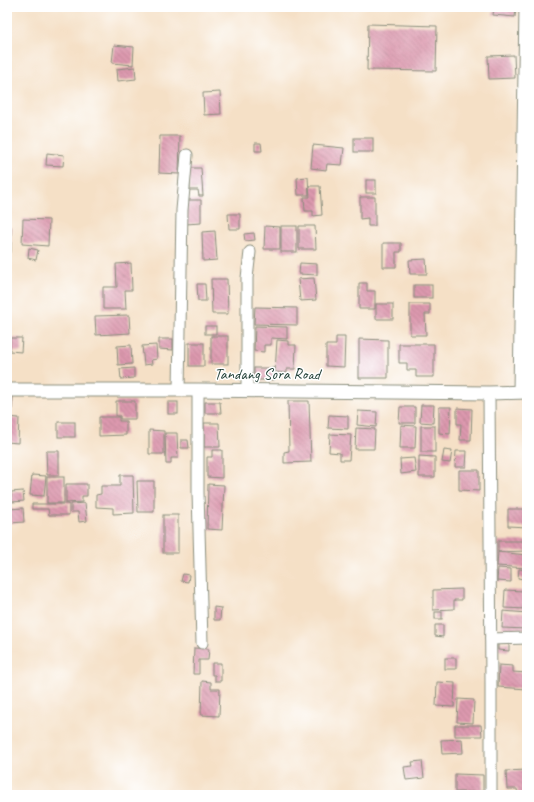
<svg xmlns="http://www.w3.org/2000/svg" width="534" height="802" viewBox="0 0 534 802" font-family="Caveat,sans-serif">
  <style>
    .building { fill: url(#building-back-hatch) }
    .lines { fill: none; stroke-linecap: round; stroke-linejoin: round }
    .minor-casing { stroke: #8a8e7d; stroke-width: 13 }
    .tertiary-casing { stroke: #8a8e7d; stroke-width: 15 }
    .minor { stroke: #fff; stroke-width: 11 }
    .tertiary { stroke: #fff; stroke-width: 13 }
    .labels { text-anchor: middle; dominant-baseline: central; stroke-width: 3; stroke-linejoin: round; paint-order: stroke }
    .street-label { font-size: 16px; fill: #1f3d34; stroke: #fff }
  </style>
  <defs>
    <pattern id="building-back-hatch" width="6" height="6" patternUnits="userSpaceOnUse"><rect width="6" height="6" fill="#dd99af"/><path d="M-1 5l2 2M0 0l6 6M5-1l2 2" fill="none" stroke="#b37e8f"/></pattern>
  </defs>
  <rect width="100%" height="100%" fill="#fff"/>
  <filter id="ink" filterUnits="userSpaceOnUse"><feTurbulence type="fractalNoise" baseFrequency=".025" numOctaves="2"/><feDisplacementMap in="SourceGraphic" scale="8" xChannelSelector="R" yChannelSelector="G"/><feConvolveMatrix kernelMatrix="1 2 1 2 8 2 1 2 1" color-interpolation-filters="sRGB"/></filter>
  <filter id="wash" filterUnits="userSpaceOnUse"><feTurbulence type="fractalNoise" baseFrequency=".012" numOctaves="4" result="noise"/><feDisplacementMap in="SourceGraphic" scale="16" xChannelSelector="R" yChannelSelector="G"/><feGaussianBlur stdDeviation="0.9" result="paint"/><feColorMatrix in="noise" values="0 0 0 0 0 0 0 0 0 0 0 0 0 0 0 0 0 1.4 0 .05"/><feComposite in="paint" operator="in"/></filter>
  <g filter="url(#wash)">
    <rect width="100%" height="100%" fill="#f5e0c6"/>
    <g id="blocks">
      <g class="building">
        <path d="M494 7H516L515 17 493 15Z"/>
        <path d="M368 24 437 26 436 71 367 70Z"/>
        <path d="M114 45 134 47 133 65 112 63Z"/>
        <path d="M514 55 515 78 489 79 488 56Z"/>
        <path d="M135 67 136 79 118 81 117 69Z"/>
        <path d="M220 92 221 114 204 115 203 93Z"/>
        <path d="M160 136H180L179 174 159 173Z"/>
        <rect x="354" y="138" width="19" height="14"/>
        <path d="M255 143H261L262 151H255Z"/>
        <path d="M313 145 344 148 342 165 327 164 326 170 311 168Z"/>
        <path d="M47 153 64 155 63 166 46 165Z"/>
        <path d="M189 168H201L203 196H199L198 190H190Z"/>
        <path d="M308 177 309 195H298L297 178Z"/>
        <rect x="366" y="180" width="10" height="13"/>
        <path d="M309 186H320L322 215 313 216V211H305L304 197H310Z"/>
        <path d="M360 197H375V226H368V218L360 219Z"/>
        <path d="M185 200H201V223L186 224Z"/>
        <path d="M228 214H240V229H229Z"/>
        <path d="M23 219 49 220 48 246 22 244Z"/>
        <path d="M265 226 280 227V249H264Z"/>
        <rect x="281" y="226" width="16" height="26"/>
        <path d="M299 226H315L316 249H299Z"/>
        <rect x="7" y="227" width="4" height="25"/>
        <path d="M215 231 217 260 203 261 202 232Z"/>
        <path d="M254 233 255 240 245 241 244 234Z"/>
        <path d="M383 243H401V252H396V267H383Z"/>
        <path d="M29 248 38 250 36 260 28 258Z"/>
        <path d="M426 259 427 274H410L409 260Z"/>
        <path d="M131 263 132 290H125L126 309H103V287H117L116 264Z"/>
        <path d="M300 263 317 264V275L299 274Z"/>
        <path d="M314 278 316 300 300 301 298 279Z"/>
        <path d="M211 279H227L228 314H212Z"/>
        <path d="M359 283H367V291H375V309H359Z"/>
        <path d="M197 284H205L206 301H198Z"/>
        <rect x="414" y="285" width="18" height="13"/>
        <rect x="376" y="304" width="17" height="15"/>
        <path d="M410 304H430V314H425L426 335H410Z"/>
        <path d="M255 307 297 308V325L254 324Z"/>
        <path d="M129 315 130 333 96 335 95 316Z"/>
        <rect x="205" y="326" width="11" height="8"/>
        <path d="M255 326 287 327V339L271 338V345H264V352L254 351Z"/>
        <rect x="211" y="336" width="17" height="28"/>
        <path d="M336 337H345L344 367 326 366V345H336Z"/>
        <path d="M10 338H22L21 352 10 351Z"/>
        <path d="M159 339H173V350L159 349Z"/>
        <path d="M359 339 388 340V378H359Z"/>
        <path d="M277 340 288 341V345H296L295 369H287V373L275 372Z"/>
        <rect x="189" y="343" width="15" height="23"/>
        <path d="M399 344H434V377H416V370H407V363H399Z"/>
        <path d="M131 345 132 364 118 365 117 346Z"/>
        <path d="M156 345 157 359 151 360 152 364 144 365 142 346Z"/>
        <path d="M134 368V378L121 379 120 369Z"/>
        <rect x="254" y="368" width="20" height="12"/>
        <path d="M7 398H13L12 409H7Z"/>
        <path d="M116 401H135V419H120V416H116Z"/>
        <path d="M288 401H309L311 462 284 463V452L289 451Z"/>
        <rect x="168" y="402" width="10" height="12"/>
        <path d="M205 402H220L221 413H205Z"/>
        <path d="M421 405H434L433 423 420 422Z"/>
        <path d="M400 407H415V423H399Z"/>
        <path d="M439 407H451L450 434 439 433Z"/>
        <path d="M457 408 472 409 471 440H460L461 424H457Z"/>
        <path d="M358 411 377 412 376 427 357 425Z"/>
        <path d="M329 415 348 416V429L328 428Z"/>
        <path d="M7 417 19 418 18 443 7 442Z"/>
        <path d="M99 417H119V421H126V435L99 436Z"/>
        <rect x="58" y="422" width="17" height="15"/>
        <path d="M204 423H219L220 447H204Z"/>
        <path d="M401 425 416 426 415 448H400Z"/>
        <rect x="421" y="426" width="14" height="26"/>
        <path d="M356 428 375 429 374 449H355Z"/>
        <path d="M149 430 164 431V454H149Z"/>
        <path d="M165 433H177L178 458H171V464H166Z"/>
        <path d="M330 434 351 435 349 460H340V453L329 452Z"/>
        <path d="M181 440H188L189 448H181Z"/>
        <path d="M212 450H222V478L207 477V457H212Z"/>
        <path d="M444 450 452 451 450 463 442 462Z"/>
        <path d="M46 451H59V475H47Z"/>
        <path d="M456 451H467L466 467H455Z"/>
        <path d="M419 456 435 457V477H419Z"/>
        <path d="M414 458 416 472 401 474 400 459Z"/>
        <path d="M459 470H479V491L459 490Z"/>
        <path d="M32 475 46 476 44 496 30 495Z"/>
        <path d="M120 475H133L134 513 113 514V508L96 507V495L101 494V486H120Z"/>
        <rect x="47" y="477" width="17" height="26"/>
        <path d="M137 481H154V512H138Z"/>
        <path d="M66 484H87V496H82V502L66 503Z"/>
        <path d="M208 484 224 485 222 530 207 529Z"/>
        <path d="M23 491 24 501 12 502 11 492Z"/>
        <path d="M85 503 87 521 79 522 78 512H71V504Z"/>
        <path d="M32 504H69V515H49L48 509H32Z"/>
        <path d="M23 508 24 522 10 523 9 509Z"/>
        <path d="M508 509H527V527L508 526Z"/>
        <rect x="163" y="515" width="15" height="38"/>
        <path d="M498 541H527V551L498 552Z"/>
        <path d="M498 552 527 555V568L497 566Z"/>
        <path d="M498 568 511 569V582L497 581Z"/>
        <path d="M519 569 527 570V609L504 608 505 590 523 591V579L518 578Z"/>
        <path d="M183 574 189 575 188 582 181 581Z"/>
        <path d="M462 589V600H454V609L433 610V590Z"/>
        <path d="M214 607 221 608 220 620H214Z"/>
        <path d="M503 611 527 613V629L502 628Z"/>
        <rect x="435" y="612" width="7" height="7"/>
        <path d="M435 625H443V637L435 636Z"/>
        <path d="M498 642 509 643V651L498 650Z"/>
        <path d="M194 648 209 649 208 660H199V674H193Z"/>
        <rect x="445" y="658" width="11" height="11"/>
        <path d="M212 663H221V681H215V675H212Z"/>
        <path d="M499 665 513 666V672L527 673V689L498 687Z"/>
        <path d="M202 681 211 682V689H220L219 716 201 715Z"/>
        <path d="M437 682 455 683 454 707 436 706Z"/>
        <path d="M458 699 474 700 473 723 457 722Z"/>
        <path d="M455 725H481L482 736H455Z"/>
        <path d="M462 739 463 753 442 754 441 740Z"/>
        <path d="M422 761 424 778 406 780 404 767 413 766 412 762Z"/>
        <path d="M526 770 527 795H518L517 789H507L506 771Z"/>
        <path d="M455 774 483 775V792H455Z"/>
      </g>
    </g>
  </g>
  <g filter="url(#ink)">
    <use href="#blocks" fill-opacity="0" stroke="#8a8e7d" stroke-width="1"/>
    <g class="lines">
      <defs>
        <g id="minor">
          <path d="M179 390 182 210 187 155"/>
          <path d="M198 390V492L202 643"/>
          <path d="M247 391V278L250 252"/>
          <path d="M519 392 525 7"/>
          <path d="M489 393 491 685V795"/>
          <path d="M491 639 527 638"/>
        </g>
        <path id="tertiary" d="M7 390H198L489 393 527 392"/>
      </defs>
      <use href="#minor" class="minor-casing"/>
      <use href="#tertiary" class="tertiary-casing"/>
      <use href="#minor" class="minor"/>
      <use href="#tertiary" class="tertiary"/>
    </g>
  </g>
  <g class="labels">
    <g class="street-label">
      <text x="267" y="374">Tandang Sora Road</text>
    </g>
  </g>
  <rect width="534" height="802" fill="none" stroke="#fff" stroke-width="24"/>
</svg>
